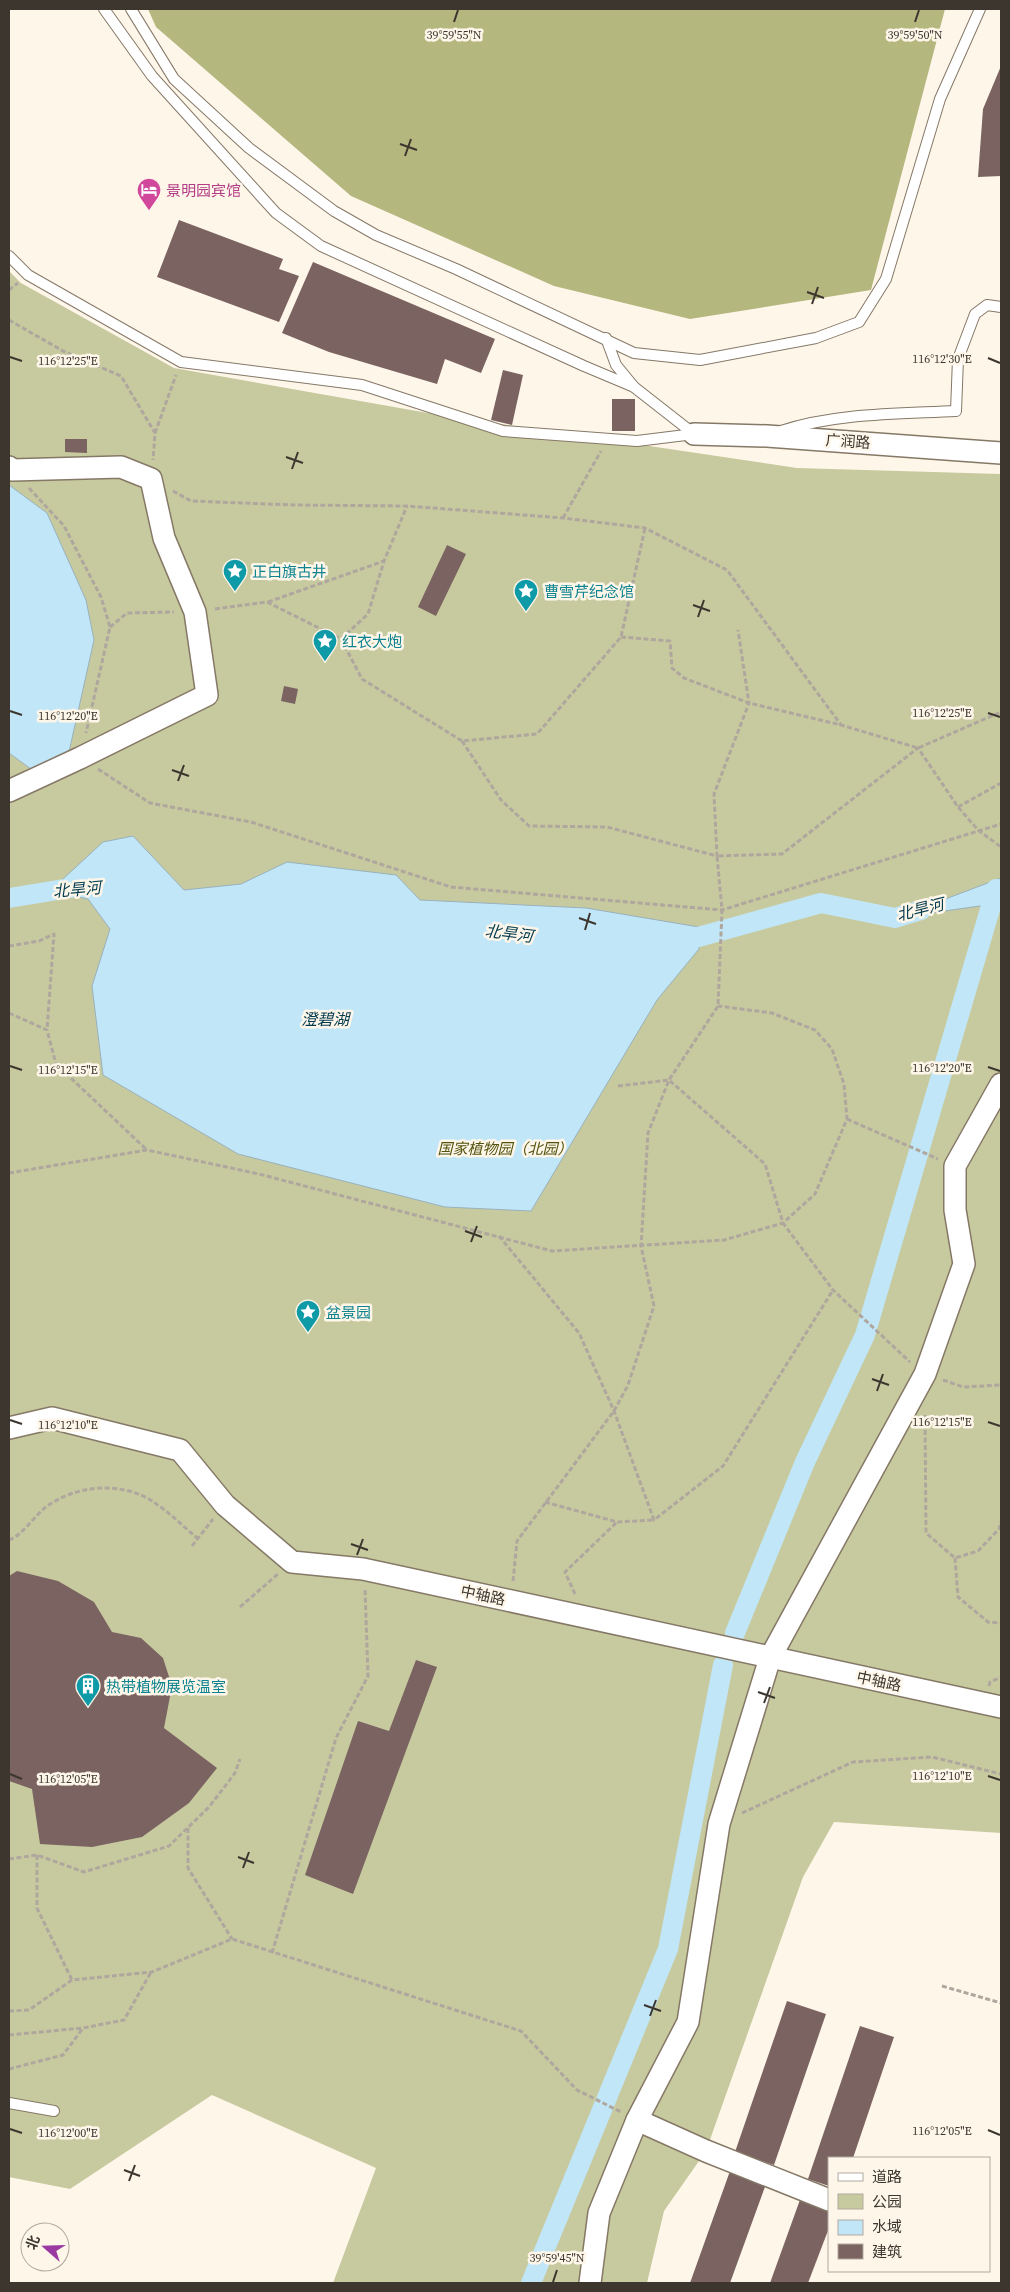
<svg xmlns="http://www.w3.org/2000/svg" width="1010" height="2292" viewBox="0 0 1010 2292" font-family="'Source Serif 4','Noto Sans SC',serif">
  <style>
    .green { fill: #c7ca9f }
    .forest { fill: #b4b77e }
    .water { fill: #c1e6f8; stroke: #99b1bc }
    .lines { fill: none; stroke-linecap: round; stroke-linejoin: round }
    .canal { stroke: #c1e6f8; stroke-width: 20 }
    .building { fill: #7a6361 }
    .lane-casing { stroke: #857866; stroke-width: 12 }
    .street-casing { stroke: #857866; stroke-width: 24 }
    .path { stroke: #afa79e; stroke-width: 3; stroke-dasharray: 5 2.5; stroke-linecap: butt }
    .lane { stroke: #fff; stroke-width: 10 }
    .street { stroke: #fff; stroke-width: 21 }
    .ticks { fill: none; stroke: #3c362f; stroke-width: 2 }
    .labels { text-anchor: middle; dominant-baseline: central; stroke-width: 5; stroke-linejoin: round; paint-order: stroke }
    .hotel-label { font-size: 15px; fill: #b23c85; stroke: #fff6ea; text-anchor: start }
    .street-label { font-size: 15px; fill: #3c362f; stroke: #fff6ea }
    .culture-label { font-size: 15px; fill: #0d838f; stroke: #fff6ea; text-anchor: start }
    .park-label { font-size: 15px; font-style: italic; fill: #50520e; stroke: #fff6ea }
    .water-label { font-size: 16px; font-style: italic; fill: #023b4f; stroke: #fff6ea }
    .ticks-label { font-size: 12px; text-anchor: middle; fill: #3c362f; stroke: #fff6ea; stroke-width: 5; stroke-linejoin: round; paint-order: stroke }
  </style>
  <rect width="100%" height="100%" fill="#fff6ea"/>
  <path class="green" d="M9 271 21 283 174 368 428 413 797 468 1001 474V1833L834 1822 803 1877 706 2151 664 2211 647 2283H333L376 2168 212 2095 70 2189 9 2177Z"/>
  <path class="forest" d="M148 9H945L871 290 690 319 554 286 351 196 156 27Z"/>
  <g class="water">
    <path d="M9 485 47 513 86 600 94 640 69 752 31 769 9 753Z"/>
    <path d="M133 836 184 890 241 884 287 862 396 875 420 900 586 908 699 927V949L657 1000 531 1211 445 1207 238 1154 103 1075 92 986 110 929 88 899 50 891 103 842Z"/>
    <path d="M1001 878V903L895 918Z"/>
  </g>
  <g class="lines">
    <g class="canal">
      <path d="M9 898 76 887"/>
      <path d="M673 944 821 903 895 918 921 910"/>
      <path d="M735 1633 805 1462 865 1335 996 889"/>
      <path d="M531 2283 668 1949 723 1665"/>
    </g>
  </g>
  <g class="building">
    <path d="M1001 66V176L978 177 983 109Z"/>
    <path d="M179 220 283 259 279 269 299 276 279 322 157 277Z"/>
    <path d="M313 262 495 339 481 373 445 359 437 384 329 352 282 333Z"/>
    <path d="M503 370 523 375 512 425 491 420Z"/>
    <rect x="612" y="399" width="23" height="32"/>
    <path d="M65 439H87V453L65 452Z"/>
    <path d="M447 545 466 554 436 616 418 607Z"/>
    <path d="M284 686 298 689 295 704 281 701Z"/>
    <path d="M17 1571 58 1581 94 1602 112 1632 141 1638 163 1658 172 1686 164 1728 217 1768 189 1803 142 1837 92 1847 40 1844 32 1789 9 1781V1576Z"/>
    <path d="M416 1660 437 1667 353 1894 305 1875 358 1721 389 1731Z"/>
    <path d="M787 2001 826 2014 774 2165 735 2152Z"/>
    <path d="M860 2026 894 2037 853 2158H829V2186L808 2179Z"/>
    <path d="M730 2171 766 2184 730 2283H690Z"/>
    <path d="M801 2197 829 2207V2228L808 2283H770Z"/>
  </g>
  <g class="lines">
    <defs>
      <g id="lane">
        <path d="M104 9 152 76 276 213 321 246 584 366 634 387 694 434"/>
        <path d="M131 9 174 79 249 148 334 211 376 235 456 269 634 353 700 360 816 338 859 322 886 279 940 99 980 9"/>
        <path d="M9 256 28 275 181 362 362 385 503 431 637 441 694 434"/>
        <path d="M606 338 616 365 634 387"/>
        <path d="M781 431C837 413 898 414 956 411L958 359 975 314 987 305 1001 307"/>
        <path d="M9 2103 54 2111"/>
      </g>
      <g id="street">
        <path d="M694 434 767 436 1001 453"/>
        <path d="M9 467 12 470 121 467 151 479 164 538 195 612 207 695 80 758 9 791"/>
        <path d="M9 1428 52 1418 180 1450 225 1505 292 1562 363 1569 1001 1707"/>
        <path d="M637 2120 706 2151 829 2200"/>
        <path d="M590 2283 599 2213 637 2120 688 2022 719 1824 770 1658 925 1374 964 1264 955 1210V1166L1001 1084"/>
      </g>
    </defs>
    <use href="#lane" class="lane-casing"/>
    <use href="#street" class="street-casing"/>
    <g class="path">
      <path d="M9 290 18 283"/>
      <path d="M9 320 63 351 121 376 155 433 153 460"/>
      <path d="M155 433 176 375"/>
      <path d="M29 488 64 526 101 597 110 627 86 733"/>
      <path d="M173 491 191 501 294 505 407 506 563 518 645 528 727 570 841 725"/>
      <path d="M563 518 601 451"/>
      <path d="M268 602 384 561"/>
      <path d="M215 609 267 602 341 639 368 614 384 561 407 506"/>
      <path d="M110 627 127 613 174 612"/>
      <path d="M621 637 670 641 672 668 684 678 749 703 841 725 918 748 1001 712"/>
      <path d="M341 639 362 679 462 741 537 734 621 637 645 528"/>
      <path d="M462 741 501 800 529 826 607 827 717 856 714 794 749 703 738 630"/>
      <path d="M98 769 150 803 251 822 451 887 722 910 1001 824"/>
      <path d="M958 807 1001 783"/>
      <path d="M9 946 39 941 54 934 47 1030"/>
      <path d="M9 1013 47 1030 56 1064 147 1150"/>
      <path d="M618 1086 669 1080 765 1164 783 1223 833 1290 910 1362"/>
      <path d="M847 1119 938 1159"/>
      <path d="M9 1173 147 1150 259 1174 552 1251 724 1240 783 1223 815 1194 847 1119 844 1084 832 1049 815 1030 772 1013 718 1006"/>
      <path d="M499 1236 579 1333 614 1411 654 1520 723 1466 833 1290"/>
      <path d="M943 1380 963 1387 1001 1385"/>
      <path d="M925 1415 926 1533 955 1558 978 1551 999 1529 1001 1521"/>
      <path d="M545 1502 617 1522 654 1520"/>
      <path d="M9 1540C23 1535 34 1516 46 1507 77 1484 124 1481 155 1503 170 1513 183 1526 197 1538"/>
      <path d="M192 1546 213 1519"/>
      <path d="M955 1558 958 1597 988 1622 1001 1623"/>
      <path d="M513 1581 517 1541 614 1411 628 1385 654 1306 641 1246 648 1133 669 1080 718 1006 722 910 717 856 782 854 918 748 958 807 978 830 1001 847"/>
      <path d="M575 1594 565 1572 617 1522"/>
      <path d="M240 1607 278 1574"/>
      <path d="M989 1686 990 1682 1001 1677"/>
      <path d="M742 1813 853 1762 932 1757 1001 1774"/>
      <path d="M188 1828V1868L232 1939"/>
      <path d="M37 1855V1908L72 1980"/>
      <path d="M9 1859 37 1855 84 1872 169 1846 209 1807 235 1773 240 1759"/>
      <path d="M272 1953 336 1738 368 1676 365 1588"/>
      <path d="M942 1986 1001 2003"/>
      <path d="M9 2011 29 2010 72 1980 152 1972 232 1939 521 2031 577 2090 621 2112"/>
      <path d="M9 2035 83 2028"/>
      <path d="M9 2069 63 2055 83 2028 124 2020 151 1972"/>
    </g>
    <use href="#lane" class="lane"/>
    <use href="#street" class="street"/>
  </g>
  <path class="ticks" d="M454 22 458 10M915 22 919 10M400 144 417 150M405 156 411 139M807 292 824 298M812 304 818 287M10 357 22 361M988 358 1000 363M286 457 303 463M292 469 298 452M693 605 710 611M698 617 704 600M10 711 22 715M988 713 1000 717M172 770 189 776M178 781 184 765M579 918 596 924M585 930 590 913M10 1066 22 1070M988 1067 1000 1071M465 1231 482 1237M471 1242 477 1226M872 1379 889 1385M877 1391 883 1374M10 1420 22 1424M988 1422 1000 1426M351 1544 368 1550M357 1555 363 1539M758 1692 775 1698M764 1703 770 1687M10 1774 22 1779M988 1776 1000 1780M238 1857 254 1863M243 1868 249 1852M644 2005 661 2011M650 2016 656 2000M10 2129 22 2133M988 2130 1000 2135M124 2170 140 2176M129 2181 135 2165M553 2282 557 2270"/>
  <defs>
    <symbol id="hotel-pin" viewBox="-11 -11 22 30"><path d="M0 17L-7.5 6A9.5 9.5 0 1 1 7.5 6Z" fill="#d1479c" stroke="#fff6ea"/><path d="M-6-4.5h1.5V1H6V5H4.5V3h-9V5H-6ZM-4 0a1.8 1.8 0 1 1 3.6 0ZM.5 0V-2.5h3Q6-2.5 6 0Z" fill="#fff"/></symbol>
    <symbol id="sight-pin" viewBox="-11 -11 22 30"><path d="M0 17L-7.5 6A9.5 9.5 0 1 1 7.5 6Z" fill="#0f9aa8" stroke="#fff6ea"/><path d="M0-6L1.8-2.2L6-1.7L2.9 1.2L3.7 5.4L0 3.3L-3.7 5.4L-2.9 1.2L-6-1.7L-1.8-2.2Z" fill="#fff"/></symbol>
    <symbol id="building-pin" viewBox="-11 -11 22 30"><path d="M0 17L-7.5 6A9.5 9.5 0 1 1 7.5 6Z" fill="#0f9aa8" stroke="#fff6ea"/><path d="M-4-6H4V6H1V3H-1V6H-4ZM-2.5-4.3h1.7v1.8h-1.7ZM.8-4.3h1.7v1.8H.8ZM-2.5-1h1.7V.8h-1.7ZM.8-1h1.7V.8H.8Z" fill="#fff"/></symbol>
  </defs>
  <g fill-rule="evenodd">
    <use href="#hotel-pin" x="135" y="176" width="28" height="38"/>
    <use href="#sight-pin" x="221" y="557" width="28" height="38"/>
    <use href="#sight-pin" x="512" y="577" width="28" height="38"/>
    <use href="#sight-pin" x="311" y="627" width="28" height="38"/>
    <use href="#sight-pin" x="294" y="1298" width="28" height="38"/>
    <use href="#building-pin" x="74" y="1672" width="28" height="38"/>
  </g>
  <g class="labels">
    <g class="hotel-label">
      <text x="166" y="190">景明园宾馆</text>
    </g>
    <g class="street-label">
      <text transform="translate(848 441) rotate(4)">广润路</text>
      <text transform="translate(483 1595) rotate(12)">中轴路</text>
      <text transform="translate(879 1681) rotate(12)">中轴路</text>
    </g>
    <g class="culture-label">
      <text x="252" y="571">正白旗古井</text>
      <text x="544" y="591">曹雪芹纪念馆</text>
      <text x="342" y="641">红衣大炮</text>
      <text x="326" y="1312">盆景园</text>
      <text x="106" y="1686">热带植物展览温室</text>
    </g>
    <g class="park-label">
      <text x="505" y="1148">国家植物园（北园）</text>
    </g>
    <g class="water-label">
      <text transform="translate(77 889) rotate(-5)">北旱河</text>
      <text transform="translate(920 909) rotate(-14)">北旱河</text>
      <text transform="translate(509 933) rotate(7)">北旱河</text>
      <text x="325" y="1019">澄碧湖</text>
    </g>
  </g>
  <g class="ticks-label">
    <text x="454" y="39">39°59'55"N</text>
    <text x="915" y="39">39°59'50"N</text>
    <text x="942" y="363">116°12'30"E</text>
    <text x="68" y="365">116°12'25"E</text>
    <text x="942" y="717">116°12'25"E</text>
    <text x="68" y="720">116°12'20"E</text>
    <text x="942" y="1072">116°12'20"E</text>
    <text x="68" y="1074">116°12'15"E</text>
    <text x="942" y="1426">116°12'15"E</text>
    <text x="68" y="1429">116°12'10"E</text>
    <text x="942" y="1780">116°12'10"E</text>
    <text x="68" y="1783">116°12'05"E</text>
    <text x="942" y="2135">116°12'05"E</text>
    <text x="68" y="2137">116°12'00"E</text>
    <text x="557" y="2262">39°59'45"N</text>
  </g>
  <rect width="1010" height="2292" fill="none" stroke="#3c362f" stroke-width="20"/>
  <rect x="828" y="2157" width="162" height="115" fill="#fff6ea" stroke="#b1a99f"/>
  <rect x="838" y="2173" width="25" height="8" fill="#ffffff" stroke="#b1a99f"/>
  <text x="872" y="2182" font-size="15" fill="#3c362f">道路</text>
  <rect x="838" y="2194" width="25" height="15" fill="#c7ca9f" stroke="#b1a99f"/>
  <text x="872" y="2207" font-size="15" fill="#3c362f">公园</text>
  <rect x="838" y="2220" width="25" height="15" fill="#c1e6f8" stroke="#b1a99f"/>
  <text x="872" y="2232" font-size="15" fill="#3c362f">水域</text>
  <rect x="838" y="2244" width="25" height="15" fill="#7a6361" stroke="#b1a99f"/>
  <text x="872" y="2257" font-size="15" fill="#3c362f">建筑</text>
  <g transform="translate(45 2247) rotate(290)"><circle r="24" fill="#fff6ea" stroke="#b1a99f"/>
  <path d="M0-4L9 19L0 12L-9 19Z" fill="#9939a1"/>
  <text y="-8" font-size="14" font-weight="bold" text-anchor="middle" fill="#3c362f">北</text>
  </g>
</svg>
